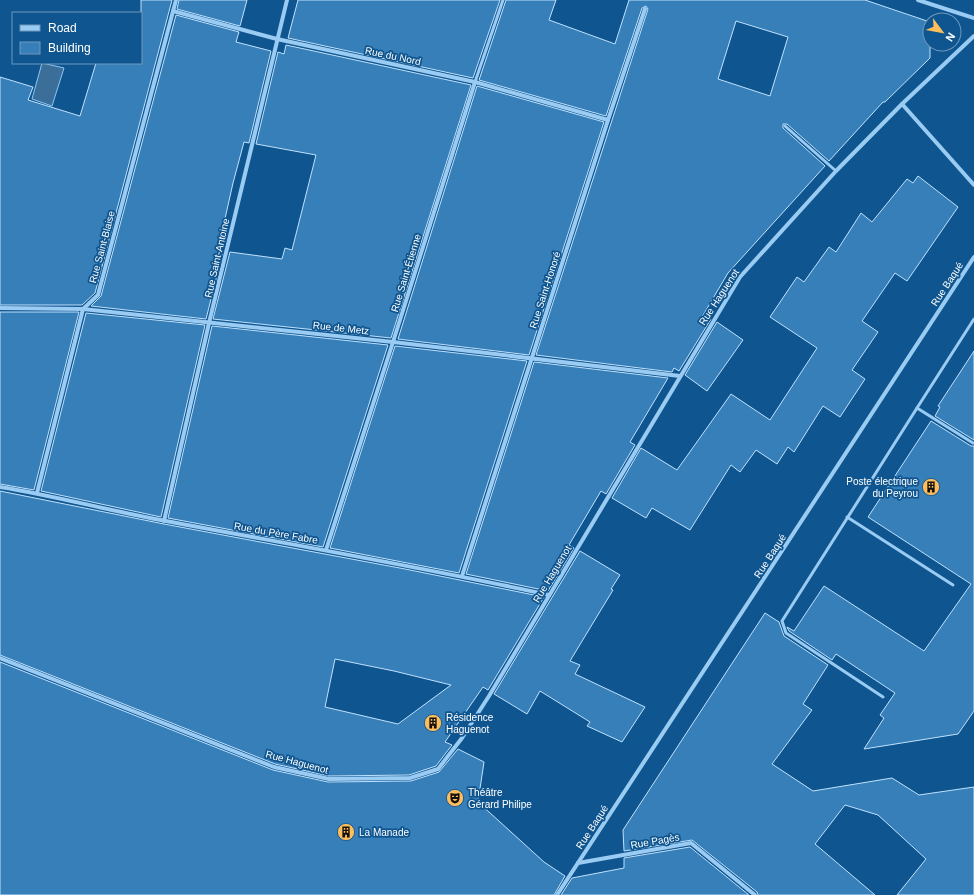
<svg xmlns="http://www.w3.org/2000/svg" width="974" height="895" viewBox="0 0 974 895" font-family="Helvetica,sans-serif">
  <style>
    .water { fill: #3b6e99; stroke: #8ac8f7 }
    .building { fill: #377fb9; stroke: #c0e2fe; fill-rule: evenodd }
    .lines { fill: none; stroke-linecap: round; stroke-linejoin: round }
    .lane { stroke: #99cbf3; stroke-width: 3 }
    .street { stroke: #99cbf3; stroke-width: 4 }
    .labels { text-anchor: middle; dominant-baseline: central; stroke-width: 3.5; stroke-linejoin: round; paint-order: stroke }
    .street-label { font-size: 10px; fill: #fff; stroke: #0f558f }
    .poi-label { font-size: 10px; fill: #fff; stroke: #0f558f; text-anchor: start }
  </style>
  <rect width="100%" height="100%" fill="#0f558f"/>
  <path class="water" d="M42 63 64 68 52 106 32 99Z"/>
  <g class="building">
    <path d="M141 0H172L95 293 82 305H0V77L33 87 28 100 80 116 96 63H141Z"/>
    <path d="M179 0H247L240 26 177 9Z"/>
    <path d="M298 0H500L473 78 288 38Z"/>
    <path d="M506 0H556L549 20 615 44 629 0H865L930 22V58L885 102H883L829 161 787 124H783V128L825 166 728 273 702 317 711 319 679 371 674 368 672 372 536 355 648 9 646 6 642 8 606 116 479 80ZM736 21 788 37 770 96 718 79Z"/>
    <path d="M176 15 239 32 236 42 271 51 249 143 244 142 233 183 218 250 223 251 206 319 91 306 101 296Z"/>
    <path d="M286 45 471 85 391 338 213 319 230 252 282 259 285 248 292 250 316 155 256 144 278 52 284 54Z"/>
    <path d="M477 86 604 122 529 355 398 339Z"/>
    <path d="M918 176 958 207 907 281 895 273 862 321 878 332 852 370 865 379 840 417 823 406 794 452 788 447 777 464 756 450 740 472 731 465 690 530 652 508 646 518 612 498 641 448 677 470 731 394 770 420 817 348 770 317 797 277 804 282 829 247 836 252 861 213 872 222 907 179 913 183Z"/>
    <path d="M0 312H79L34 490 0 484Z"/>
    <path d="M86 313 205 325 161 517 41 491Z"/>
    <path d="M717 322 743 340 707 391 685 375Z"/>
    <path d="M212 326 388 345 323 547 168 518Z"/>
    <path d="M395 346 527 361 459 573 330 548Z"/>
    <path d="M974 351V440L935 416 940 407 938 406Z"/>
    <path d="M534 362 668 378 630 442 635 445 606 494 601 491 569 545 574 548 548 591 466 574Z"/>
    <path d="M931 421 971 446H974V711L958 734 864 749 884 718 880 715 895 693 836 654 832 660 789 631 787 627 794 631 824 586 924 651 971 584 868 517Z"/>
    <path d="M0 491 164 524 405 569 544 597 488 690 483 687 445 742 452 745 436 766 409 775 329 776 275 764 0 655ZM335 659 394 671 451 685 398 724 325 707Z"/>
    <path d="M580 551 620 575 611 589 613 590 570 661 580 665 575 674 645 707 622 742 587 726 590 722 540 691 527 714 494 694Z"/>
    <path d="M765 613 779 622 784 636 828 665 803 704 812 710 772 764 813 791 892 778 919 795 974 787V895H897L926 859 878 815 845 805 815 844 875 895H758L757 892 692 840 624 851 623 830Z"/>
    <path d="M0 662 273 770 328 782 411 781 439 772 458 749 484 762 478 802 544 862 565 876 554 895H0Z"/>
    <path d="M690 847 749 895H561L572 878 624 868V858Z"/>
  </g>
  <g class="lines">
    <g class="lane">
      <path d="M475 82 503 0"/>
      <path d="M785 126 836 171"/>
      <path d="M917 408 974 319"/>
      <path d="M847 517 953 585"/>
      <path d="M883 697 786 633 782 621 917 408 973 443"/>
    </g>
    <g class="street">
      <path d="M918 0 974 18"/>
      <path d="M173 11 277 39 475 82 608 120"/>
      <path d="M902 104 974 185"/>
      <path d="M0 308 83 309 393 342 680 376"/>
      <path d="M0 487C56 496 110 511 166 521 294 545 422 567 549 595"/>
      <path d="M37 493 83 309 98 295 176 0"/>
      <path d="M164 521 209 323 287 0"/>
      <path d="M326 550 393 342 475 82"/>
      <path d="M462 576 608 120 645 9"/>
      <path d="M0 658 274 767 329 779 410 778 438 769 462 738 489 696 740 277 836 171 902 104 974 36"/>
      <path d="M578 863 691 843 755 895"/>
      <path d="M557 895 974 257"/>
    </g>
  </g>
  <defs>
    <symbol id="building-disc" viewBox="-11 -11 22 22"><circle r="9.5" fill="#ffbe5b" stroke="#0f558f"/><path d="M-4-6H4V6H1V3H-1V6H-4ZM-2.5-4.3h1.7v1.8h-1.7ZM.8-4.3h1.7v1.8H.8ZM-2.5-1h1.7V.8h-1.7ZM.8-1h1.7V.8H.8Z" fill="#111"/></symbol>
    <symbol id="theatre-disc" viewBox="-11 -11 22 22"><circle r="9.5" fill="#ffbe5b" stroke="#0f558f"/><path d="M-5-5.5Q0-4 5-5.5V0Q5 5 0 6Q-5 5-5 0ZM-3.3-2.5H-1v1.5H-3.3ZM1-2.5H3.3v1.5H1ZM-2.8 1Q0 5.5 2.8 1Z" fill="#111"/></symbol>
  </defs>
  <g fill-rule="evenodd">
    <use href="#building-disc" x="921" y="477" width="20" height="20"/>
    <use href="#building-disc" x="423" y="713" width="20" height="20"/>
    <use href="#theatre-disc" x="445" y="788" width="20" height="20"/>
    <use href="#building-disc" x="336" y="822" width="20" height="20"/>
  </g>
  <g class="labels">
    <g class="street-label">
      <text transform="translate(393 56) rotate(12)">Rue du Nord</text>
      <text transform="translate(102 247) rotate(-75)">Rue Saint-Blaise</text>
      <text transform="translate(217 258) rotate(-77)">Rue Saint-Antoine</text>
      <text transform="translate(406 273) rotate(-73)">Rue Saint-Étienne</text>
      <text transform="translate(947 284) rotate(-57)">Rue Baqué</text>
      <text transform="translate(545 290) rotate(-72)">Rue Saint-Honoré</text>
      <text transform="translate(719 297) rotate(-57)">Rue Haguenot</text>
      <text transform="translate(341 328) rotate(6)">Rue de Metz</text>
      <text transform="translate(276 533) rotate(10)">Rue du Père Fabre</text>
      <text transform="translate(770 556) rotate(-57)">Rue Baqué</text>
      <text transform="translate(552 574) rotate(-59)">Rue Haguenot</text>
      <text transform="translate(297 762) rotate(15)">Rue Haguenot</text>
      <text transform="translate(592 827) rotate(-57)">Rue Baqué</text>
      <text transform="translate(655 841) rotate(-10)">Rue Pagès</text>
    </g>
    <g class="poi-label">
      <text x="918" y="481" text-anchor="end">Poste électrique<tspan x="918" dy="12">du Peyrou</tspan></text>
      <text x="446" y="717">Résidence<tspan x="446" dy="12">Haguenot</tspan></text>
      <text x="468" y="792">Théâtre<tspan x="468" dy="12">Gérard Philipe</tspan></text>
      <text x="359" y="832">La Manade</text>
    </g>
  </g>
  <rect x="12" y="12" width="130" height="52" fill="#0f558f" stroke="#6f99bc"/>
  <rect x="20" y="25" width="20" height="6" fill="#99cbf3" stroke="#6f99bc"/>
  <text x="48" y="32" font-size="12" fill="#ffffff">Road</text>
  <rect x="20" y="42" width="20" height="12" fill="#377fb9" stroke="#6f99bc"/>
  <text x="48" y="52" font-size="12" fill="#ffffff">Building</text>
  <g transform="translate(942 32) rotate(122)"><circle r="19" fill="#0f558f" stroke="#6f99bc"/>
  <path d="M0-3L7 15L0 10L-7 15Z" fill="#ffbe5b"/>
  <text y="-6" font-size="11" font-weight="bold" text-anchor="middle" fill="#ffffff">N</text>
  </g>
</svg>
